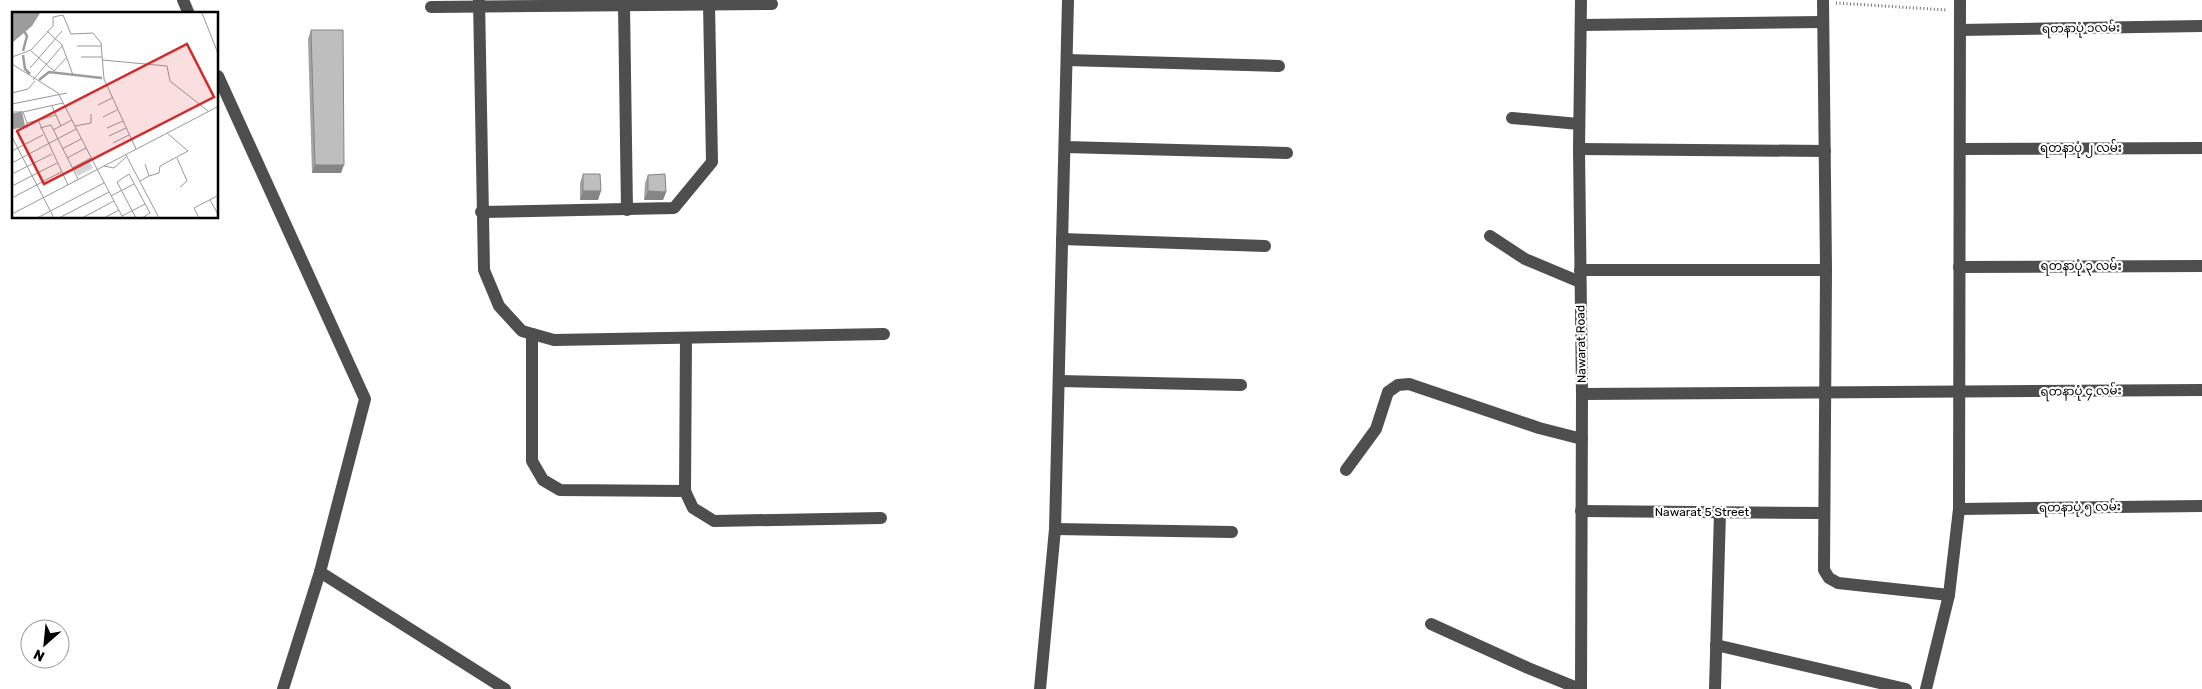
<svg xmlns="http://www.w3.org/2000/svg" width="2202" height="689" viewBox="0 0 2202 689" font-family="Rubik,'Noto Sans Myanmar',sans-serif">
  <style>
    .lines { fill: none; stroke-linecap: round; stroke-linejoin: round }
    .path { stroke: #707070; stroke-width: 3; stroke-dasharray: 1 2.5; stroke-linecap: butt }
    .minor { stroke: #4e4e4e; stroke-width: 12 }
    .wall { fill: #a3a3a3 }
    .shaded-wall { fill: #858585 }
    .building { fill: #bebebe; stroke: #858585 }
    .labels { text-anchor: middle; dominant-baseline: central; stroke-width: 4.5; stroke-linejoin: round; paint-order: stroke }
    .street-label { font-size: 12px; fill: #000; stroke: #fff }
    .inset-river { fill: none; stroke: #9c9c9c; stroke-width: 2.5 }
    .inset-road { fill: none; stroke: #999; stroke-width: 1 }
    .view { fill: #d62828; fill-opacity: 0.15; stroke: #d62828; stroke-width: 2.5 }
    .inset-edge { fill: none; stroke: #000; stroke-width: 2.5 }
  </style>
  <rect width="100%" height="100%" fill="#fff"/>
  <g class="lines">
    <path class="path" d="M1836 3 1947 10"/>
    <g class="minor">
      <path d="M183 0 189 14"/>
      <path d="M479 0 484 270 499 306 522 331 554 340 884 334"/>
      <path d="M1581 0 1579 149 1582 394 1581 689"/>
      <path d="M1823 0 1826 270 1824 570 1829 578 1838 583 1949 595"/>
      <path d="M624 5 627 210"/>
      <path d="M431 7 772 4"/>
      <path d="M1581 25 1823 22"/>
      <path d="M1960 30 2202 26"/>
      <path d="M1067 60 1279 66"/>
      <path d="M218 76 365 399 320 572 283 689"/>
      <path d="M1512 118 1579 124"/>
      <path d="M1065 147 1287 153"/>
      <path d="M1579 149 1825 151"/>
      <path d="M1960 149 2202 148"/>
      <path d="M481 212 674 208 712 162 709 4"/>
      <path d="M1490 236 1525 259 1580 282"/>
      <path d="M1062 239 1265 246"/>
      <path d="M1959 267 2202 266"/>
      <path d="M1580 270H1826"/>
      <path d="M532 334V461L543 480 560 490 685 491"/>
      <path d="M686 338 685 491 693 508 714 521 881 518"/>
      <path d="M1059 381 1241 385"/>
      <path d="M1582 394 2202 390"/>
      <path d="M1346 470 1376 429 1388 392 1398 385 1409 384 1539 428 1582 439"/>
      <path d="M1959 509 2202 506"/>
      <path d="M1581 511 1823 513"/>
      <path d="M1055 529 1232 532"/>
      <path d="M320 572 505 689"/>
      <path d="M1431 624 1528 668 1580 689"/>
      <path d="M1716 645 1906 689"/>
      <path d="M1040 689 1055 529 1068 0"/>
      <path d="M1715 689 1720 512"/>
      <path d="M1926 689 1949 595 1959 509 1960 0"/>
    </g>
  </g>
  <g class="wall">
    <path d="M311 30 341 173H312L308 39Z"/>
    <path d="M583 174 598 200H580V183Z"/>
    <path d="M648 175 666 192 663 200H644L645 183Z"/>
  </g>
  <g class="shaded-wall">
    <path d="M315 165H344L341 173H312Z"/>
    <path d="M583 191H601L598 200H580Z"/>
    <path d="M648 191 666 192 663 200H644Z"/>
  </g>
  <g class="building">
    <path d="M311 30H343L344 165H315Z"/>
    <path d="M583 174H600L601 191H583Z"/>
    <path d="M665 174 666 192 648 191V175Z"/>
  </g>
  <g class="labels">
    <g class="street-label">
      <text transform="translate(2081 28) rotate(-1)">ရတနာပုံ ၁လမ်း</text>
      <text x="2081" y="148">ရတနာပုံ ၂ လမ်း</text>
      <text x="2081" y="266">ရတနာပုံ ၃ လမ်း</text>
      <text transform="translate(1581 344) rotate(-91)">Nawarat Road</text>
      <text transform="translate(2081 391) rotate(-1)">ရတနာပုံ ၄ လမ်း</text>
      <text transform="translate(2080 507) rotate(-1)">ရတနာပုံ ၅ လမ်း</text>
      <text x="1702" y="512">Nawarat 5 Street</text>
    </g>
  </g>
  <g transform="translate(12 12)">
    <rect width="206" height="206" fill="#fff"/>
    <path d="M77 149 81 156 66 164 62 157Z" fill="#d5d5d5"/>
    <path d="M0 1H28L20 14 0 31ZM10 99 13 114 0 117V102Z" fill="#9c9c9c"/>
    <path class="inset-river" d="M11 39 15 24 12 19M11 43 13 57 18 62M27 68 37 60 90 66"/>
    <path class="inset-road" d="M190 1 207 44M35 19 50 33 61 63M65 34H89M19 39 42 59 55 45M0 45 19 38 41 14V5L51 3 59 22 81 21 89 31 92 67 124 137M69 45H90M90 48 155 54 158 69 196 99M0 52 46 81 85 157M18 56 50 19M21 68 50 34M0 81 16 77 23 69M0 92 55 81M86 93 100 86M40 94 49 114M0 100H11L15 111 14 114 0 117M11 100 51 91M91 105 105 98M26 108 56 173M15 111 44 103M63 114 79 111V102M28 116 39 113 66 167M95 116 111 109M41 118 60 108M97 124 114 116M0 125 42 206M101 131 117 123M50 137 69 127M0 139 31 123M114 143 147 206M55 146 74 136M165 146 175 169 168 175M0 151 64 117M92 154 102 156 114 145M60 156 79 146M85 157 111 206M0 162 40 142M137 164 147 161 148 154 176 139 155 121M128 169 137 164 133 152M0 174 45 151M99 184 122 172M0 186 49 160M198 188 207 204M0 202 207 94M110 204 133 192M25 206 92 171M47 206 97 180M70 206 102 189M92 206 107 198M124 206 105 170 117 162 138 201 130 206M187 206 182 196 207 183"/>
    <path class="view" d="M175 32 202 85 32 172 5 119Z"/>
    <rect width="206" height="206" class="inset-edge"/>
  </g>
  <g transform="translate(45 644) rotate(207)"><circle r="24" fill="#ffffff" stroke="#999999"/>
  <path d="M0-4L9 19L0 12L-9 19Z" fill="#000000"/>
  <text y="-8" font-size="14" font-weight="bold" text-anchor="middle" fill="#000000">N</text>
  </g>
</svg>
